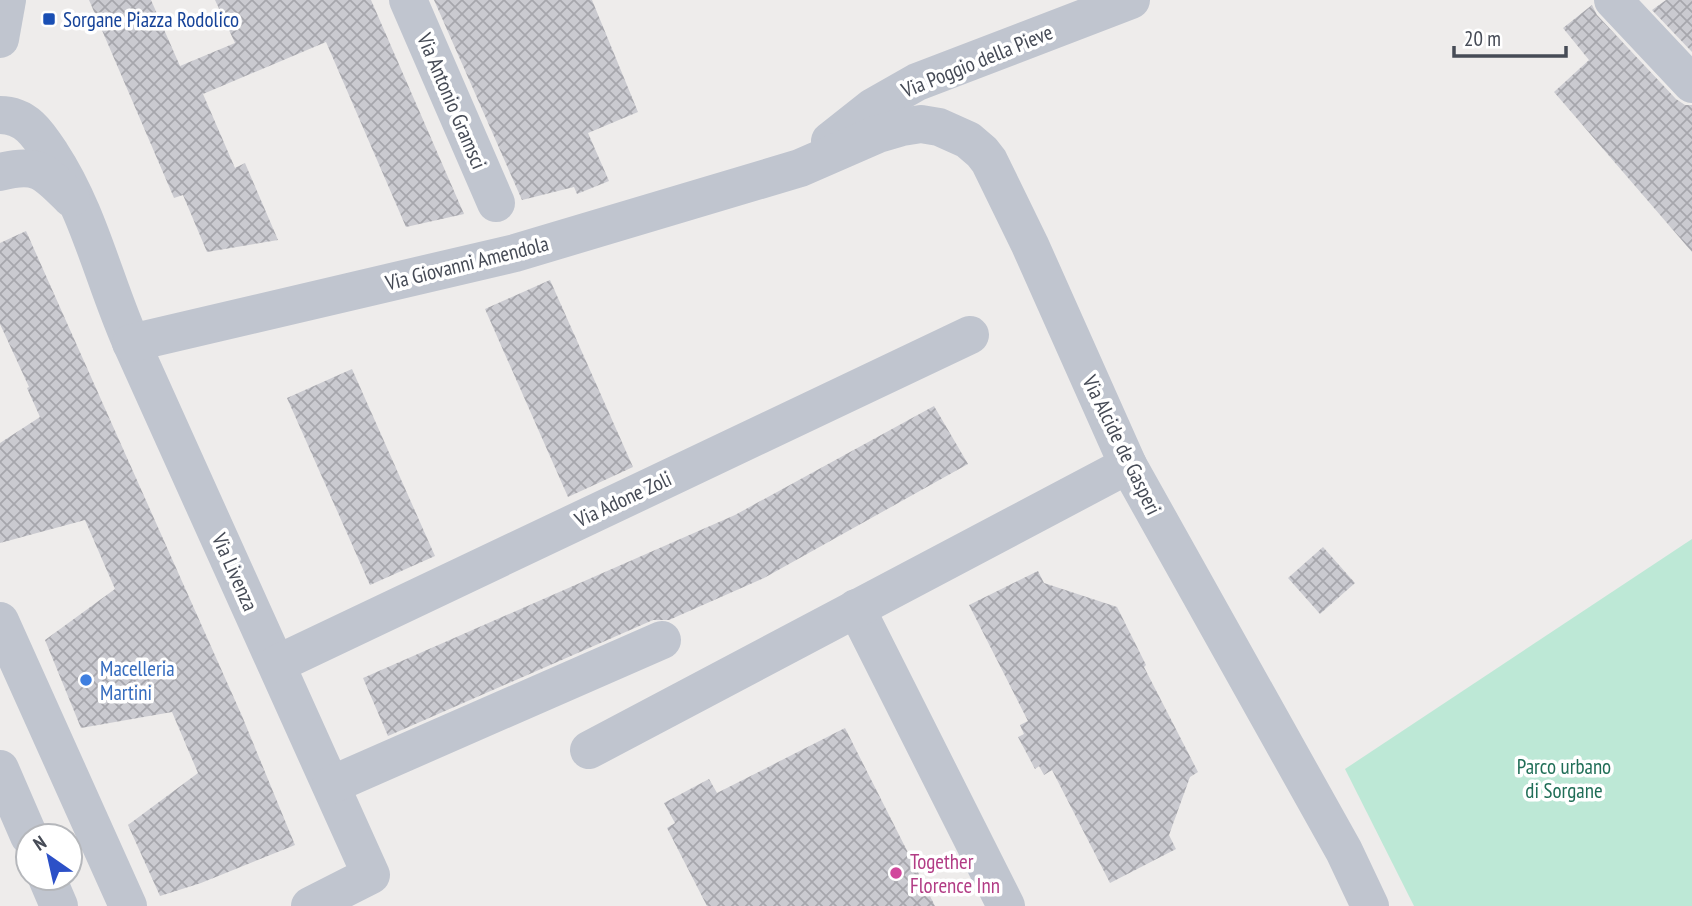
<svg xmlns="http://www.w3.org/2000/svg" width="1692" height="906" viewBox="0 0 1692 906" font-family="'PT Sans Narrow',sans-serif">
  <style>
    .green { fill: #bde8d6 }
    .building { fill: url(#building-cross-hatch) }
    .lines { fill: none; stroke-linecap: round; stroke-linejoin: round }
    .minor { stroke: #c0c5cf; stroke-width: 38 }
    .transit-dot { fill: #1a4fb4; stroke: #fff; stroke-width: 2.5 }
    .shop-dot { fill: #3f7fe0; stroke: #fff; stroke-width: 2.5 }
    .hotel-dot { fill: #d1479c; stroke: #fff; stroke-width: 2.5 }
    .labels { text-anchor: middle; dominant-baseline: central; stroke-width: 7; stroke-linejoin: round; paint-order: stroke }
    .transit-label { font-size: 21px; fill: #164399; stroke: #fff; text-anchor: start }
    .street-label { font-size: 21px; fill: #464b56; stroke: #fff }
    .shop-label { font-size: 21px; fill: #366cbe; stroke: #fff; text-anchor: start }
    .park-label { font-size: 21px; fill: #206e57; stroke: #fff }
    .hotel-label { font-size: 21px; fill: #b23c85; stroke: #fff; text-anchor: start }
  </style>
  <defs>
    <pattern id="building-cross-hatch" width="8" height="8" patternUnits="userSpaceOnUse" patternTransform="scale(1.75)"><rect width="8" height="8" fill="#cacad0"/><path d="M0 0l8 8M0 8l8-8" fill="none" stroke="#a6a6ac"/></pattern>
  </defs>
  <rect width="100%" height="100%" fill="#eeeceb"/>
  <path class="green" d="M1692 539V906H1414L1345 769Z"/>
  <g class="building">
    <path d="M89 0H151L180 66 235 43 215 0H371L464 214 406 227 326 42 203 94 235 168 245 163 278 240 207 252 183 195 174 198Z"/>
    <path d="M434 0H592L638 112 588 133 609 181 577 194 574 187 522 200Z"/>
    <path d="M1666 0H1692V52L1652 10Z"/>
    <path d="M1592 5 1597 15 1676 99 1685 105H1692V252L1554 92 1589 60 1563 28Z"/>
    <path d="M26 231 242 716 295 845 201 883 160 896 128 825 198 773 172 712 81 728 45 640 115 589 85 520 0 543V443L40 417 27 388 29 387 0 324V243Z"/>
    <path d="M550 280 633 467 568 497 485 309Z"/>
    <path d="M352 369 435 556 370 585 287 398Z"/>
    <path d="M934 406 968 464 764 578 669 620H653L388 736 363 678 735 515Z"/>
    <path d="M1323 547 1355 583 1320 614 1288 578Z"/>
    <path d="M1038 571 1044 583 1117 607 1146 665 1144 667 1198 772 1190 777 1169 835 1176 849 1110 883 1052 770 1044 775 1039 766 1035 769 1018 737 1024 734 1020 725 1028 721 969 605Z"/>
    <path d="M845 728 935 906H707L667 828 675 823 664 803 709 779 717 793Z"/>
  </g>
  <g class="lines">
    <g class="minor">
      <path d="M408 0 496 203"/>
      <path d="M1613 0 1692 84"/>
      <path d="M0 39 7 0"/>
      <path d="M0 115C26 115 38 134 51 154 90 213 105 286 134 349 213 524 292 700 371 875L310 906"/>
      <path d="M830 141 873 107 917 82 1131 0"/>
      <path d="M0 172C38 162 45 172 71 198"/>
      <path d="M131 343 515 253 800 168 878 134 902 127 921 124 939 127 968 140 982 152 989 161 1030 245 1128 465 1344 851 1370 906"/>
      <path d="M856 608 1006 906"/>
      <path d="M0 621 128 906"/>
      <path d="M277 664 970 335"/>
      <path d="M589 750 1128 465"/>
      <path d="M0 769 29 836"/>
      <path d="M331 785 662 640"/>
      <path d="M47 878 59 906"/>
    </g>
  </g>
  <rect class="transit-dot" x="42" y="12" width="14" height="14" rx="3.5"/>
  <circle class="shop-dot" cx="86" cy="680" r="7"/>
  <circle class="hotel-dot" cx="896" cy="873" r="7"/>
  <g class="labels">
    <g class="transit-label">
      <text x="63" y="19">Sorgane Piazza Rodolico</text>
    </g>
    <g class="street-label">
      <text transform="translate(977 61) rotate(-22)">Via Poggio della Pieve</text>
      <text transform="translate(452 101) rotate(67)">Via Antonio Gramsci</text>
      <text transform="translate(467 263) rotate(-14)">Via Giovanni Amendola</text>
      <text transform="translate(1122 445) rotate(64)">Via Alcide de Gasperi</text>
      <text transform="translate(623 499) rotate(-25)">Via Adone Zoli</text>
      <text transform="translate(235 572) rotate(66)">Via Livenza</text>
    </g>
    <g class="shop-label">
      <text x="100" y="668">Macelleria<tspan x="100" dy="24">Martini</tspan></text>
    </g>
    <g class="park-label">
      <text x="1564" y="766">Parco urbano<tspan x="1564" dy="24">di Sorgane</tspan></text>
    </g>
    <g class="hotel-label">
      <text x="910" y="861">Together<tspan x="910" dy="24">Florence Inn</tspan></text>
    </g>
  </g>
  <g transform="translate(49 857) rotate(326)"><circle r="33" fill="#ffffff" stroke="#b5b7bb" stroke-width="2"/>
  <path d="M0-5L12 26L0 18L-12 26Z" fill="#2c50c7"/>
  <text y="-10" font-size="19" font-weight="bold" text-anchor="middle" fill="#464b56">N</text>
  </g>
  <path d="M1454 46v10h112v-10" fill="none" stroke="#464b56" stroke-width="3.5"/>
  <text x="1464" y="46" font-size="21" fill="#464b56" stroke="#ffffff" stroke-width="5" paint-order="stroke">20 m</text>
</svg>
